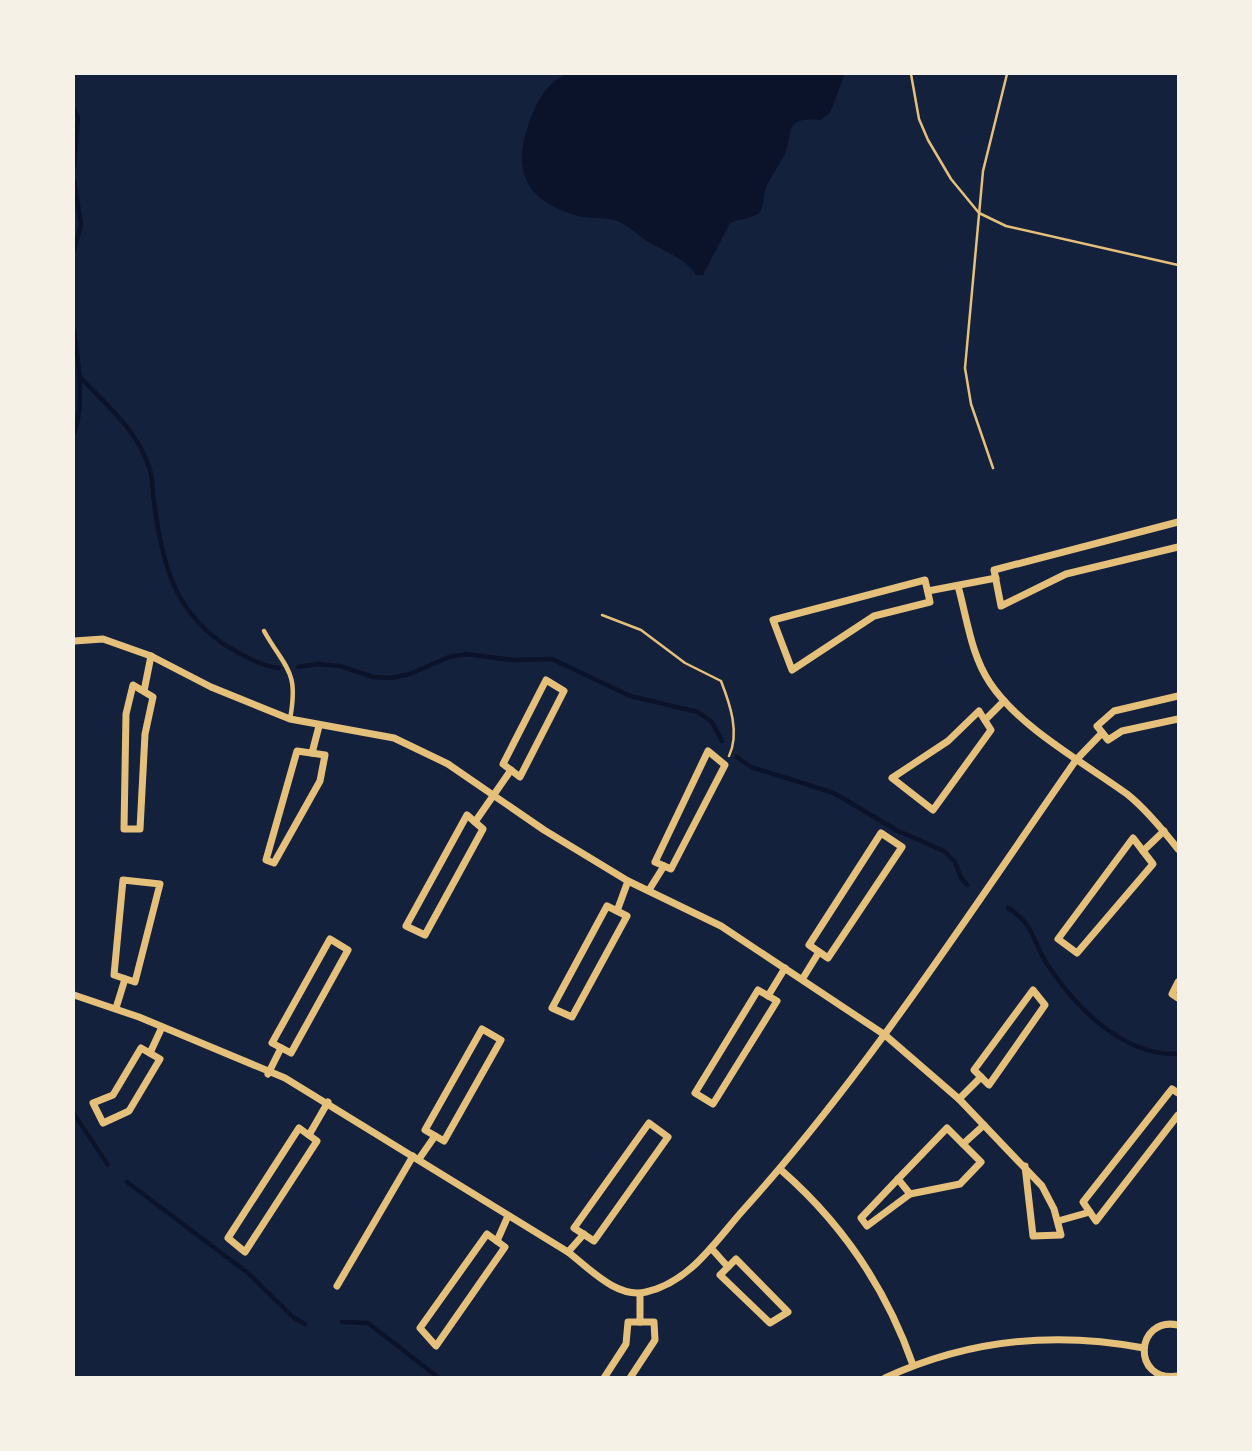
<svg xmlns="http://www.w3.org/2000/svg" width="1252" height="1451" viewBox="0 0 1252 1451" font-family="'Alegreya Sans',sans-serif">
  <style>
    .water { fill: #0b132b }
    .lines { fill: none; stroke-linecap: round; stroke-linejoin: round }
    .stream { stroke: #0b132b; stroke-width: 4.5 }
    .path { stroke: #e5c07b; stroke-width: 2.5 }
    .service { stroke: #e5c07b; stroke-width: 4.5 }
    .minor { stroke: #e5c07b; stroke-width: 7 }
  </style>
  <rect width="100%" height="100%" fill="#14213d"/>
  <path class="water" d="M568 74H845L830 113 821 120C780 116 796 133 783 158 777 169 769 179 765 191 763 198 764 207 760 212 754 219 738 219 730 223L703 275H696C684 257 666 253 648 242 638 235 629 226 617 221 604 216 588 220 575 215 527 201 512 172 528 126 535 105 546 81 568 74Z"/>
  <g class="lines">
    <g class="stream">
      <path d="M74 109 78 118 74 167"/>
      <path d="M74 180 81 225 74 250"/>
      <path d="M74 330C78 358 85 406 74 433"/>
      <path d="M80 377C108 407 137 429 150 470 153 480 152 492 154 502 162 563 174 614 230 648 246 657 261 666 279 668"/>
      <path d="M298 667 318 664 340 666 373 677 392 678 410 674 449 657 466 654 513 660 552 659 630 696 698 712 712 722 722 741"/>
      <path d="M737 757 751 767 834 793 896 830 944 851 955 862 961 878 967 885"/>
      <path d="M1008 908C1034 924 1032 940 1047 964 1076 1008 1123 1056 1178 1054"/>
      <path d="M74 1114 108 1165"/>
      <path d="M127 1182 248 1273 293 1317 305 1324"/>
      <path d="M342 1322 368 1323 439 1378"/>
    </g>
    <g class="path">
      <path d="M911 74 919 119 928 140 951 179 979 213 1006 226 1178 265"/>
      <path d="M993 468 971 404 965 368 983 171 1007 74"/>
      <path d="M602 615 641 630 685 663 721 681C730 704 740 733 729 756"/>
    </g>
    <path class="service" d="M264 631C286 670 299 670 290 719"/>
    <g class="minor">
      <path d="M1178 522 994 570 1001 606 1066 574 1178 547"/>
      <path d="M925 580 930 602 874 616 792 670 773 620Z"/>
      <path d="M958 586C967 618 971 655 990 683 1020 728 1083 762 1127 794 1146 809 1163 830 1178 849"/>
      <path d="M928 591 996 578"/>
      <path d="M74 641 103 639 151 656 211 687 290 719 394 738 448 764 544 830 628 881 721 926 885 1035 959 1099 1042 1186 1054 1209 1061 1235 1033 1236 1025 1166"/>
      <path d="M546 680 564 691 520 777 503 764Z"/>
      <path d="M133 685 153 697 145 734 140 829H124L126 714Z"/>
      <path d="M144 691 151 656"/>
      <path d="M1178 696 1114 711 1097 726 1108 740 1122 731 1178 719"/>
      <path d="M979 711 991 730 933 810 892 778 948 741Z"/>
      <path d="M985 720 1004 701"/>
      <path d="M297 751 325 755 320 781 274 863 266 860Z"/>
      <path d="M708 751 725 765 671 869 655 862Z"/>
      <path d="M312 753 319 726"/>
      <path d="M467 815 483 829 425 935 406 926Z"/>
      <path d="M475 822 511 770"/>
      <path d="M881 833 902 847 828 958 809 945Z"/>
      <path d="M1133 838 1153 864 1077 953 1058 939Z"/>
      <path d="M1143 851 1164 831"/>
      <path d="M123 880 160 884 135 982 114 975Z"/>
      <path d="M649 890 664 866"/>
      <path d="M607 906 627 916 572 1017 552 1008Z"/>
      <path d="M617 911 628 881"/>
      <path d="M330 939 348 950 291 1053 272 1043Z"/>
      <path d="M803 978 819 952"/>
      <path d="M1178 982 1172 994 1178 998"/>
      <path d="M758 990 777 1001 713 1104 695 1093Z"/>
      <path d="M1033 990 1045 1005 989 1085 974 1070Z"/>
      <path d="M74 995 139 1017 285 1078 568 1252C589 1268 617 1299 646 1292 691 1282 716 1240 745 1208 869 1070 970 912 1076 760L1102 733"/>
      <path d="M768 996 785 968"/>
      <path d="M116 1008 125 979"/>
      <path d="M482 1029 501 1040 444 1141 425 1130Z"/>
      <path d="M141 1048 160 1059 129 1111 103 1123 93 1103 113 1095Z"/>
      <path d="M150 1053 162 1027"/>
      <path d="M268 1074 281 1048"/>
      <path d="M1178 1093 1172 1089 1083 1202 1096 1221 1178 1115"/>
      <path d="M959 1099 981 1077"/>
      <path d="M649 1123 668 1137 594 1241 574 1228Z"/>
      <path d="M299 1128 317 1141 245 1252 228 1238Z"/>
      <path d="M947 1128 981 1162 960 1184 910 1194 898 1179Z"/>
      <path d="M309 1135 328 1102"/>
      <path d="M963 1144 984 1125"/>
      <path d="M419 1159 435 1136"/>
      <path d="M781 1170C843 1224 886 1288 913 1365"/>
      <path d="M898 1179 861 1218 867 1226 910 1194"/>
      <path d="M1058 1221 1090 1212"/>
      <path d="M487 1234 505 1247 436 1346 420 1328Z"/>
      <path d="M497 1241 508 1216"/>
      <path d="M711 1248 728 1267"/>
      <path d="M568 1252 584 1234"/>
      <path d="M736 1259 788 1312 770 1323 720 1275Z"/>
      <path d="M337 1286 413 1156"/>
      <path d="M640 1294V1322"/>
      <path d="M1178 1325C1135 1316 1131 1383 1178 1376"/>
      <path d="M604 1378 626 1344 628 1322H654L655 1340 630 1378"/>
      <path d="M885 1378C967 1340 1055 1331 1144 1348"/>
    </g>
  </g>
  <rect width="1252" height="1451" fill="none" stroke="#f6f1e7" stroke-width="150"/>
</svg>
